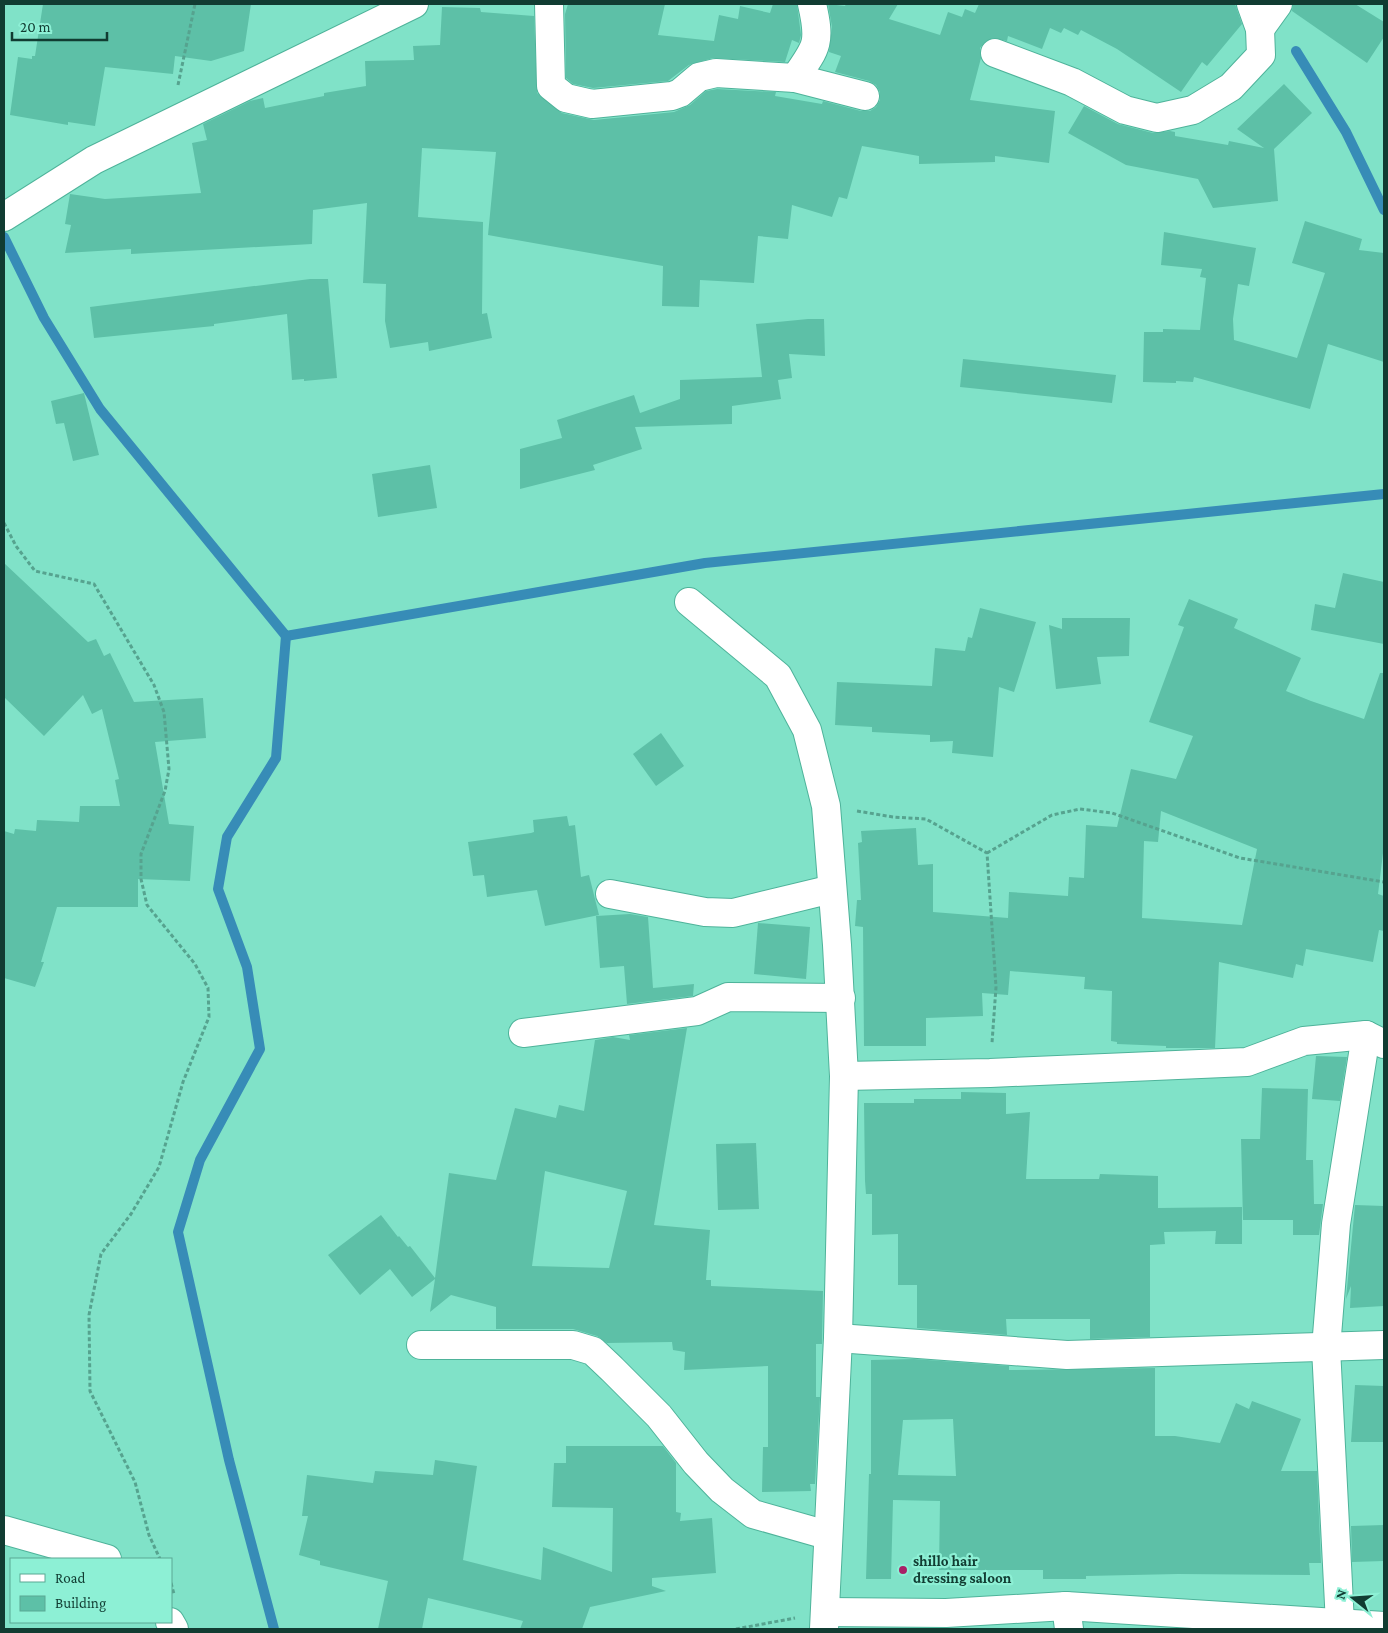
<svg xmlns="http://www.w3.org/2000/svg" width="1388" height="1633" viewBox="0 0 1388 1633" font-family="'Crimson Pro',serif">
  <style>
    .lines { fill: none; stroke-linecap: round; stroke-linejoin: round }
    .stream { stroke: #378cb7; stroke-width: 10 }
    .building { fill: #5dc0a7; fill-rule: evenodd }
    .street-casing { stroke: #4eb39a; stroke-width: 30 }
    .path { stroke: #56a38f; stroke-width: 3; stroke-dasharray: 4 2.5; stroke-linecap: butt }
    .street { stroke: #fff; stroke-width: 28 }
    .poi-dot { fill: #a82067; stroke: #8df0d5; stroke-width: 2 }
    .labels { text-anchor: middle; dominant-baseline: central; stroke-width: 4.5; stroke-linejoin: round; paint-order: stroke }
    .poi-label { font-size: 15px; font-weight: bold; fill: #113c32; stroke: #8df0d5; text-anchor: start }
  </style>
  <rect width="100%" height="100%" fill="#80e2c8"/>
  <g class="lines">
    <g class="stream">
      <path d="M1296 51 1346 132 1384 210"/>
      <path d="M4 237 44 318 100 409 286 636 705 563 1384 494"/>
      <path d="M274 1629 229 1460 178 1232 200 1160 260 1049 247 967 218 889 227 837 276 758 286 636"/>
    </g>
  </g>
  <g class="building">
    <path d="M43 4H251L244 51 211 61 175 56 173 74 105 67 95 126 68 122V125L10 115 18 57 32 59V56H35Z"/>
    <path d="M568 4H665L658 35 714 41 719 15 738 19 740 6 770 13 773 4H797L801 35 799 43 792 40 785 62 713 58 689 65 668 81 593 88 573 84 566 78 565 14Z"/>
    <path d="M828 4 845 6 846 4H898L889 19 940 35 948 12 962 17 965 9 975 13 979 4H1235L1242 24 1207 66 1202 62 1181 92 1117 49 1081 30 1078 35 1064 28 1061 33 1050 28 1042 49 1008 36 1007 41 993 38 986 41 980 48 981 58 970 100 1055 111 1049 163 995 156V162L919 164V156L862 146 847 199 839 197 832 217 792 205 788 239 758 236 754 283 700 280 699 307 662 306 663 266 488 235 496 152 422 148 418 217 483 222 482 314 487 313 492 338 429 351 428 342 390 348 385 321 386 284 363 283 367 203 313 210 312 244 131 254V249L65 253 71 225 65 224 70 194 105 199 201 193 192 143 207 140 203 124 250 101 263 98 265 108 324 96V93L366 86 365 61 414 60 413 46 440 45 442 7 480 8 481 12 534 16 537 93 562 113 594 120 674 112 690 105 706 91 717 89 776 92 775 96 822 104 823 101 861 111H870L876 107 880 100V92L876 85 869 81 835 72 841 56 829 52 832 27Z"/>
    <path d="M1293 4H1355L1384 22V37L1367 63 1292 11Z"/>
    <path d="M1284 84 1312 113 1274 149 1278 201 1213 208 1198 179 1126 165 1068 133 1084 106 1118 124 1153 133 1170 131 1175 132V136L1228 145 1229 141 1264 148 1237 129Z"/>
    <path d="M1305 221 1362 239 1359 250 1384 253V362L1328 344 1310 409 1194 377 1193 382 1176 381V383L1143 382 1144 332H1163V329L1200 330 1206 278 1200 277 1202 269 1161 265 1164 232 1256 248 1249 286 1238 284 1233 319 1234 340 1297 358 1325 273 1292 263Z"/>
    <path d="M310 279H328L337 378 304 381V379L292 380 287 314 214 324V326L94 338 90 307Z"/>
    <path d="M808 319H824L825 356 789 354 792 378 778 380 781 399 732 406V424L635 427 642 449 593 465 595 470 520 489V449L562 438 557 420 634 395 640 413 680 399V380L762 377 756 324Z"/>
    <path d="M963 359 1116 375 1112 403 960 387Z"/>
    <path d="M84 393 99 455 73 461 64 423 56 424 51 401Z"/>
    <path d="M430 465 437 508 378 517 372 474Z"/>
    <path d="M4 563 88 642 96 639 104 656 110 653 134 702 203 698 206 738 155 742 169 824 194 826 190 881 138 879V907H57L41 962H44L35 987 4 978V831L14 834 15 829 36 831 37 820 79 822 80 806H120L115 780 119 779 102 709 92 714 83 695 44 736 4 697Z"/>
    <path d="M1343 573 1384 582V644L1311 630 1315 604 1335 608Z"/>
    <path d="M1189 599 1238 619 1234 628 1301 658 1286 691 1311 701 1364 719 1380 673H1384V845L1378 894 1384 896V931L1379 930 1373 962 1306 949 1303 966 1296 964 1293 978 1219 962 1215 1048H1166V1046L1117 1044V1042L1111 1041 1112 991 1084 989 1085 977 1010 971 1008 995 982 993 983 1016 926 1018V1046H864L863 927 855 926 857 900H861L858 843 862 842 861 831 916 828 918 865 933 864V912L1008 918 1009 892 1068 896 1069 877 1084 878 1086 825 1117 827 1131 769 1176 779 1193 736 1149 722 1184 627 1178 625ZM1161 811 1257 849 1242 925 1142 918 1144 841 1158 842Z"/>
    <path d="M980 608 1036 622 1014 692 999 687 993 757 952 753 953 741 930 742V735L872 732V727L835 725 837 682 932 686 935 648 965 651 968 637 972 638Z"/>
    <path d="M1062 618H1130L1129 656 1097 657 1101 684 1056 689 1049 625 1062 629Z"/>
    <path d="M661 733 684 766 656 786 633 754Z"/>
    <path d="M567 816 569 826 575 825 581 877 589 875 599 915 545 926 537 890 487 897 484 875 473 876 468 842 531 833 534 832 533 820Z"/>
    <path d="M630 914 648 917 653 988 694 984 693 996 627 1004 624 966 600 968 596 916Z"/>
    <path d="M758 923 810 927 806 979 754 974Z"/>
    <path d="M687 1028 654 1225 710 1230 706 1280H711V1286L823 1291 822 1344H816V1397H820L815 1484H810L811 1491 762 1492 763 1447H768V1366L684 1370 685 1352 673 1350 672 1342 607 1343 597 1336 573 1329H496V1307L451 1295 430 1312 435 1279 412 1297 390 1269 360 1295 328 1255 381 1215 398 1237 399 1236 408 1247 410 1246 435 1278 449 1173 496 1180 515 1108 556 1118 559 1105 584 1111 595 1040 613 1037 630 1040 629 1035ZM545 1171 627 1191 609 1268 532 1266Z"/>
    <path d="M1316 1056 1347 1057 1340 1101 1312 1099Z"/>
    <path d="M1262 1088 1308 1089 1306 1160H1313L1314 1204H1323L1319 1235H1293V1220H1243L1241 1139H1260Z"/>
    <path d="M961 1092 1006 1093V1114L1030 1112 1026 1179H1099L1100 1174 1158 1176V1208L1242 1207V1244H1215L1216 1231 1164 1232 1165 1244 1150 1245V1337L1090 1339V1319H1006L1007 1335 917 1328V1285H898V1234L872 1235V1194H866L865 1181 864 1103H914V1099H961Z"/>
    <path d="M756 1143 759 1209 718 1210 716 1144Z"/>
    <path d="M1355 1205 1384 1206V1306L1350 1308 1351 1286 1346 1299Z"/>
    <path d="M914 1359 1009 1366V1370L1155 1368V1436H1175L1220 1443 1236 1403 1249 1409 1252 1401 1301 1419 1281 1471H1317L1321 1563H1309L1310 1575 1178 1574 1086 1576V1579H1043V1570H939L940 1501 893 1500 891 1579H866L869 1474H871V1360ZM953 1419 956 1476 898 1475 903 1420Z"/>
    <path d="M1355 1385 1384 1386V1442H1351Z"/>
    <path d="M566 1446H663L676 1463V1512L681 1513 680 1521 712 1518 716 1573 652 1578V1586L666 1591 590 1607 582 1629H520L523 1621 428 1598 422 1629H378L388 1581 320 1565V1561L299 1555 308 1516H302L307 1475 373 1483 375 1471 433 1475 435 1460 477 1466 463 1560 541 1580 543 1547 612 1572 613 1508 552 1507 554 1463H566Z"/>
    <path d="M1384 1525V1561L1352 1562 1351 1526Z"/>
  </g>
  <g class="lines">
    <defs>
      <g id="street">
        <path d="M549 4 551 86 566 98 592 104 672 96 680 93 699 77 716 73 795 78 865 96"/>
        <path d="M1260 29 1278 4"/>
        <path d="M995 53 1072 82 1125 110 1157 118 1193 110 1231 87 1261 55 1260 29 1251 4"/>
        <path d="M795 78C817 47 821 43 812 4"/>
        <path d="M4 217 94 160 414 4"/>
        <path d="M689 602 778 676 807 730 826 806 837 945 844 1076 838 1338 824 1629"/>
        <path d="M610 894 705 912 733 913 832 889"/>
        <path d="M523 1033 697 1011 728 997 841 998"/>
        <path d="M844 1076 990 1073 1247 1062 1304 1041 1366 1035 1384 1044"/>
        <path d="M838 1338 1067 1355 1384 1345"/>
        <path d="M421 1345H573L593 1351 612 1369 659 1416 696 1463 722 1490 753 1514 827 1535"/>
        <path d="M4 1530 107 1559"/>
        <path d="M1066 1606 1069 1629"/>
        <path d="M826 1612 946 1613 1066 1606 1384 1626"/>
        <path d="M170 1622 174 1629"/>
        <path d="M1340 1624 1326 1348 1336 1224 1366 1035"/>
      </g>
    </defs>
    <use href="#street" class="street-casing"/>
    <g class="path">
      <path d="M178 85 195 4"/>
      <path d="M4 523 16 546 35 571 94 584 154 685 164 712 169 769 165 791 141 854V879L147 905 195 964 208 988 209 1017 183 1082 159 1167 131 1214 101 1254 89 1315 90 1391 135 1482 149 1535 160 1559"/>
      <path d="M857 811 893 817 926 819 987 853 996 987 992 1043"/>
      <path d="M987 853 1052 815 1080 809 1112 813 1240 858 1384 882"/>
      <path d="M171 1583 174 1594"/>
      <path d="M736 1629 795 1618"/>
    </g>
    <use href="#street" class="street"/>
  </g>
  <circle class="poi-dot" cx="903" cy="1570" r="5"/>
  <g class="labels">
    <g class="poi-label">
      <text x="913" y="1561">shillo hair<tspan x="913" dy="17">dressing saloon</tspan></text>
    </g>
  </g>
  <rect width="1388" height="1633" fill="none" stroke="#113c32" stroke-width="10"/>
  <rect x="10" y="1558" width="162" height="65" fill="#8df0d5" stroke="#5ba894"/>
  <rect x="20" y="1574" width="25" height="8" fill="#ffffff" stroke="#5ba894"/>
  <text x="55" y="1583" font-size="15" fill="#113c32">Road</text>
  <rect x="20" y="1596" width="25" height="15" fill="#5dc0a7" stroke="#5ba894"/>
  <text x="55" y="1608" font-size="15" fill="#113c32">Building</text>
  <g transform="translate(1353 1598) rotate(287)" stroke="#8df0d5" stroke-width="4" paint-order="stroke">
  <path d="M0-4L9 19L0 12L-9 19Z" fill="#113c32"/>
  <text y="-8" font-size="14" font-weight="bold" text-anchor="middle" fill="#113c32">N</text>
  </g>
  <path d="M12 32v8h95v-8" fill="none" stroke="#113c32" stroke-width="2.5"/>
  <text x="20" y="32" font-size="15" fill="#113c32" stroke="#8df0d5" stroke-width="4" paint-order="stroke">20 m</text>
</svg>
